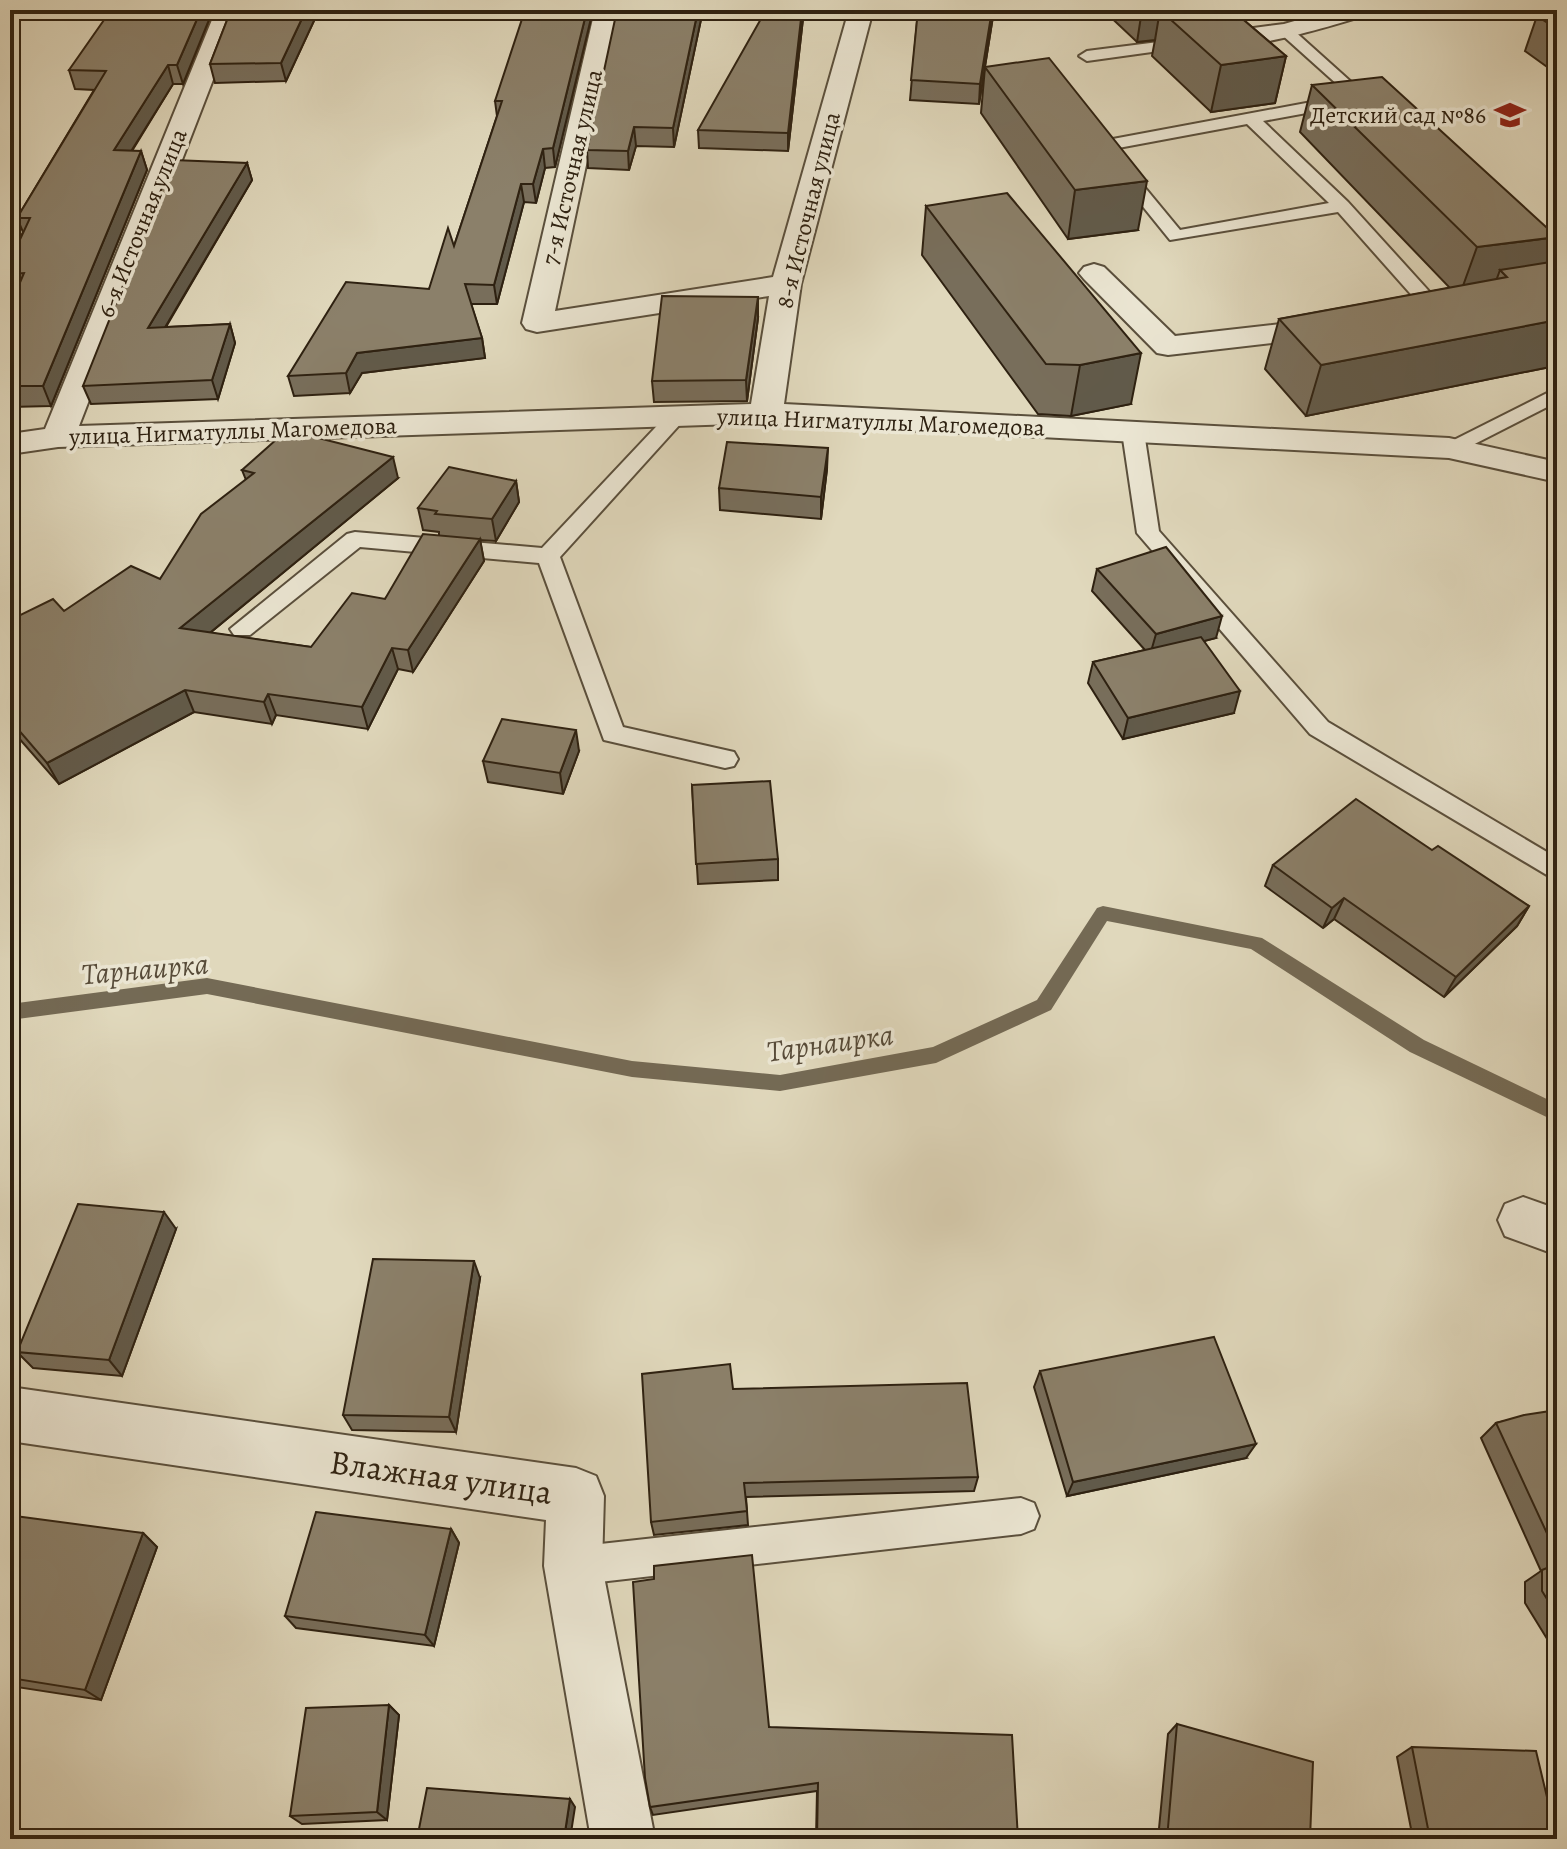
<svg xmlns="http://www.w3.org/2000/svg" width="1567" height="1849" viewBox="0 0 1567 1849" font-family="Alegreya,serif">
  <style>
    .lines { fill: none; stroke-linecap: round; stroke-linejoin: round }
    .stream { fill: #746a55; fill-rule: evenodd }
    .service-casing { stroke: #5a4f3c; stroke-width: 4 }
    .minor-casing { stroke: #5a4f3c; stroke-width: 4 }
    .service { fill: #ebe6d3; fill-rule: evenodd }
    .minor { fill: #ebe6d3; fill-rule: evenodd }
    .wall { fill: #786e5b; stroke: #2e2111; stroke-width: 2 }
    .shaded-wall { fill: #615a4a; stroke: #2e2111; stroke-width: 2 }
    .building { fill: #8b806a; stroke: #2e2111; stroke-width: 2 }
    .labels { text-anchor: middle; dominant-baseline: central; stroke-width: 7; stroke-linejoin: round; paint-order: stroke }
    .far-poi-label { font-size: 24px; fill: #2e2111; stroke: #ebe6d3; text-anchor: end }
    .far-street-label { font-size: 24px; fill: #2e2111; stroke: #ebe6d3 }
    .water-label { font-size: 30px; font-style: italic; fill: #574b39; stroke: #ebe6d3 }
    .near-street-label { font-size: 34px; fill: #2e2111; stroke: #ebe6d3 }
  </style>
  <rect width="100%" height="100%" fill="#e0d8bc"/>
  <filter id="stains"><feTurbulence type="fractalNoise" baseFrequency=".0025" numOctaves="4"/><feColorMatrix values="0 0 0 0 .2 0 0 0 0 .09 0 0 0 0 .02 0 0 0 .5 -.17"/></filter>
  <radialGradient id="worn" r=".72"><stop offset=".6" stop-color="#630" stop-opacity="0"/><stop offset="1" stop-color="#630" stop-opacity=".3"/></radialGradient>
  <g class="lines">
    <path class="stream" d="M1103 906 1262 938 1424 1040 1557 1104V1122L1410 1052 1251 949 1107 921 1051 1010 936 1063 780 1091 632 1077 207 994 10 1020V1004L207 978 632 1061 780 1075 933 1047 1037 1000 1097 908Z"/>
    <defs>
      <g id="service">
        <path d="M1281 28H1291L1369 98 1361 103 1263 121 1348 202 1446 310 1449 314 1446 318H1432L1338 212 1170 240 1094 146 1102 141 1349 95 1281 34ZM1247 124 1329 203 1180 230 1113 149Z"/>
        <path d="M1190 38 1198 43 1195 46 1087 61 1079 56 1087 51Z"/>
        <path d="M1557 388V402L1457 453H1441L1438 448Z"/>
        <path d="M676 411 683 413 686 417 683 421 560 557 623 727 734 752 738 759 734 766 725 768 604 740 539 563 360 547 250 635H234L230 629 347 534 355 532 542 548 669 413Z"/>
        <path d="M1133 426 1144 432 1159 531 1328 722 1557 858V881L1310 734 1137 533 1122 432Z"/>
        <path d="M1021 1498 1034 1503 1039 1516 1034 1529 1021 1534 573 1585 560 1579 554 1566 560 1553 573 1547Z"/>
      </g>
      <g id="minor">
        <path d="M216 10H240L79 426 751 404 769 296 537 332 526 329 522 323 595 10H619L555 311 773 277 849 10H873L801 284 784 404 1449 438 1557 462V482L1449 458 766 423 58 447 10 454V434L45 429Z"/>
        <path d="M1333 10H1371L1367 15C1343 22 1226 60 1211 39L1223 32 1284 24Z"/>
        <path d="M1094 264 1104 267 1175 336 1333 318 1344 320 1348 327 1344 334 1333 336 1168 355 1157 353 1084 279 1079 273 1084 267Z"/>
        <path d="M1523 1197 1557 1209V1255L1505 1236 1498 1220 1505 1204Z"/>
        <path d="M10 1387 576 1468 596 1476 604 1496 602 1566 655 1839H591L544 1566 546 1520 10 1441Z"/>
      </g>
    </defs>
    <use href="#service" class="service-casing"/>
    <use href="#minor" class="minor-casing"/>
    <use href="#service" class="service"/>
    <use href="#minor" class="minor"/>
  </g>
  <g class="wall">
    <path d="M213 10 183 84H173L132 151H141L147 170 51 406 10 407V306L15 294H12L10 289V261L23 232 17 218 94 90 75 89 69 70Z"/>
    <path d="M231 10H319L286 81 215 83 210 64Z"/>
    <path d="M593 10 555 167 545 168 536 203 524 202 497 304H471L482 338 485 358 362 373 350 393 294 396 288 376 429 289 454 246 497 116 495 101Z"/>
    <path d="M703 10 674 147 636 146 629 170 588 168 587 150Z"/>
    <path d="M804 10 788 151 699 148 698 130Z"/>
    <path d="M918 10H994L979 104 910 100Z"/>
    <path d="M1103 10H1232L1286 56 1275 103 1211 112 1152 56 1155 40 1137 42Z"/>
    <path d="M1557 13V74L1525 51 1537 16Z"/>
    <path d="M985 67 1138 230 1068 239 981 113Z"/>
    <path d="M1312 85 1557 237 1547 263 1557 261V374L1550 367 1306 416 1265 369 1279 319 1450 288 1300 132Z"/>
    <path d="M247 163 252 180 166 327 230 324 235 343 218 399 91 404 83 386Z"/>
    <path d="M926 206 1131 404 1071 416 1038 414 922 255Z"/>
    <path d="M758 318 747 401 654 402 652 381Z"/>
    <path d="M827 469 821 519 720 510 719 488Z"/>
    <path d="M242 470 398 478 210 633 311 647 385 599 439 536V532L423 530 418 508 516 481 519 502 496 541 480 540 484 561 413 672 398 669 368 729 276 715 272 724 194 712 59 784 10 728V620L64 611 160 579 246 480Z"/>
    <path d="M1097 569 1216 638 1204 641 1234 713 1123 739 1088 683 1093 662 1145 650 1092 591Z"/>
    <path d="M579 751 563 794 488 782 483 761Z"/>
    <path d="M692 785 778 859V880L698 884Z"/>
    <path d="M1432 850 1529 906 1517 926 1444 997 1334 919 1323 928 1265 886 1273 865Z"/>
    <path d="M176 1229 122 1376 33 1368 17 1352Z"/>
    <path d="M480 1278 456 1432 352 1430 343 1415Z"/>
    <path d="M1040 1371 1246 1458 1067 1496 1034 1387Z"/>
    <path d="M733 1389 978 1477 974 1491 746 1497 748 1525 654 1535 651 1522Z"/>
    <path d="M1557 1410V1655L1525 1603V1582L1541 1571 1481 1438 1496 1423Z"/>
    <path d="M10 1528 143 1533 157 1547 101 1700 10 1686Z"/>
    <path d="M451 1529 459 1543 434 1646 296 1628 285 1616Z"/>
    <path d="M389 1705 399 1715 387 1820 302 1824 290 1816Z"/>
    <path d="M1177 1724 1310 1839H1158L1168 1734Z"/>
    <path d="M769 1727 1018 1839H816L817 1791 653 1815 650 1807Z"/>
    <path d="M1412 1747 1557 1839H1413L1397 1757Z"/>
  </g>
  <g class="shaded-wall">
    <path d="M201 10H213L183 84 177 65Z"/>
    <path d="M306 10H319L286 81 281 63Z"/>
    <path d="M587 10H593L555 167 553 148Z"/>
    <path d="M698 10H703L674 147 673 128Z"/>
    <path d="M802 10H804L788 151V133Z"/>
    <path d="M992 10H994L979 104 980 84Z"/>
    <path d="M1142 10H1203H1160L1155 40 1137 42Z"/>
    <path d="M1286 56 1275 103 1211 112 1221 65Z"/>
    <path d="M168 65 173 84 120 169 114 150Z"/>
    <path d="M634 127 636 146 629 170 628 151Z"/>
    <path d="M543 149 545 168 536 203 533 184Z"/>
    <path d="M141 151 147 170 51 406 43 386Z"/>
    <path d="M247 163 252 180 154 346 148 328Z"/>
    <path d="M1147 181 1138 230 1068 239 1075 190Z"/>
    <path d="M521 184 524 202 497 304 494 285Z"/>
    <path d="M1557 237 1537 287 1507 277 1500 270 1492 292 1459 297 1477 247Z"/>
    <path d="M758 297V318L747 401 746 380Z"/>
    <path d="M1557 320V351L1550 367 1306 416 1321 365Z"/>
    <path d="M230 324 235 343 218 399 212 380Z"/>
    <path d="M482 338 485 358 362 373 350 393 346 373 357 353Z"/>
    <path d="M1141 353 1131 404 1071 416 1080 365Z"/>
    <path d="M828 448 827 469 821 519V497Z"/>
    <path d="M393 457 398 478 189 650 180 628Z"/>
    <path d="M516 481 519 502 496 541 492 519Z"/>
    <path d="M480 539 484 561 413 672 408 650Z"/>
    <path d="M1222 616 1216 638 1150 655 1156 634Z"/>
    <path d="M392 648 398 669 368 729 362 707Z"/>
    <path d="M185 690 194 712 59 784 47 763Z"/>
    <path d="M1240 691 1234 713 1123 739 1128 718Z"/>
    <path d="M268 694 276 715 272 724 264 702Z"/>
    <path d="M576 730 579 751 563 794 560 773Z"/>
    <path d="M1344 898 1334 919 1323 928 1332 908Z"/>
    <path d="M1529 906 1517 926 1444 997 1456 977Z"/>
    <path d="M164 1212 176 1229 122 1376 109 1360Z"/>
    <path d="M474 1261 480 1278 456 1432 449 1417Z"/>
    <path d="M1256 1444 1246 1458 1067 1496 1073 1482Z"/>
    <path d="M451 1529 459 1543 434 1646 425 1635Z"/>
    <path d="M143 1533 157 1547 101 1700 85 1690Z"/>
    <path d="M389 1705 399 1715 387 1820 377 1812Z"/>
    <path d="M570 1799 575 1807 570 1839H564Z"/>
  </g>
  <g class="building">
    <path d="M111 10H201L177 65H168L114 150 141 151 43 386H10V306L24 273 10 274V261L30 218H17L106 71 69 70Z"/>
    <path d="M231 10H306L281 63 210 64Z"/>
    <path d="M525 10H587L553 148 543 149 533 184H521L494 285 465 284 482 338 357 353 346 373 288 376 346 282 429 289 448 228 454 246 502 101H495Z"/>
    <path d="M617 10H698L673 128 634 127 628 151 587 150Z"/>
    <path d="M766 10H802L788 133 698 130Z"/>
    <path d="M918 10H992L980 84 911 80Z"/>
    <path d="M1160 10H1232L1286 56 1221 65Z"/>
    <path d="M1557 13V29L1537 16Z"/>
    <path d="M1049 58 1147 181 1075 190 985 67Z"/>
    <path d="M1382 77 1557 237 1477 247 1312 85Z"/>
    <path d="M173 160 247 163 148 328 230 324 212 380 83 386Z"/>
    <path d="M1007 193 1141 353 1080 365 1046 364 926 206Z"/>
    <path d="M1557 261V320L1321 365 1279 319 1507 277 1500 270Z"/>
    <path d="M662 296 758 297 746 380 652 381Z"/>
    <path d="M287 430 393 457 180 628 311 647 352 593 385 599 423 534 480 539 408 650 392 648 362 707 268 694 264 702 185 690 47 763 10 720V620L53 599 64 611 131 566 160 579 201 514 254 473 242 470Z"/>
    <path d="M727 442 828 448 821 497 719 488Z"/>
    <path d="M449 467 516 481 492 519 435 514 437 511 418 508Z"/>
    <path d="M1166 547 1222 616 1156 634 1097 569Z"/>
    <path d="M1201 637 1240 691 1128 718 1093 662Z"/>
    <path d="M502 719 576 730 560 773 483 761Z"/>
    <path d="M770 781 778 859 696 864 692 785Z"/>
    <path d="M1356 799 1432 850 1438 846 1529 906 1456 977 1344 898 1332 908 1273 865Z"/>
    <path d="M78 1204 164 1212 109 1360 17 1352Z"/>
    <path d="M373 1259 474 1261 449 1417 343 1415Z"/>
    <path d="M1214 1337 1256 1444 1073 1482 1040 1371Z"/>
    <path d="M730 1364 733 1389 967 1383 978 1477 744 1483 747 1511 651 1522 642 1374Z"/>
    <path d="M1557 1410V1555L1496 1423 1524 1415Z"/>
    <path d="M316 1512 451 1529 425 1635 285 1616Z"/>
    <path d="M15 1516 143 1533 85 1690 10 1678V1528Z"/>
    <path d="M752 1555 769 1727 1012 1735 1018 1839H817L818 1783 650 1807 645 1778 633 1582 654 1579V1566Z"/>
    <path d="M1557 1564V1615L1542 1591V1570Z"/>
    <path d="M389 1705 377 1812 290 1816 306 1708Z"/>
    <path d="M1177 1724 1313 1762 1310 1839H1167Z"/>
    <path d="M1412 1747 1536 1751 1557 1839H1430Z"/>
    <path d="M427 1788 570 1799 564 1839H417Z"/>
  </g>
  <defs>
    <symbol id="school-bare" viewBox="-9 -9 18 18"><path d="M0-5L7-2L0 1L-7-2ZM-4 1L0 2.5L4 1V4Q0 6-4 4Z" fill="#8f2418" stroke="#ebe6d3" stroke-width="2.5" paint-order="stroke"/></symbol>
  </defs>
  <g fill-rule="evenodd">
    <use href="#school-bare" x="1488" y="93" width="44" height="44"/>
  </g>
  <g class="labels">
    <g class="far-poi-label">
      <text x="1486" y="115">Детский сад №86</text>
    </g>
    <g class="far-street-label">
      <text transform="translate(572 167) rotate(-77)">7-я Источная улица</text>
      <text transform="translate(808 210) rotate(-76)">8-я Источная улица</text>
      <text transform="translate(142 223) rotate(-68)">6-я Источная улица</text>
      <text transform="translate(881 422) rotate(2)">улица Нигматуллы Магомедова</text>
      <text transform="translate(233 431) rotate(-2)">улица Нигматуллы Магомедова</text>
    </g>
    <g class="water-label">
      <text transform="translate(145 969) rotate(-5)">Тарнаирка</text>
      <text transform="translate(830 1043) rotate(-8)">Тарнаирка</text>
    </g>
    <g class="near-street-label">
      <text transform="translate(441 1477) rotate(8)">Влажная улица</text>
    </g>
  </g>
  <rect width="1567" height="1849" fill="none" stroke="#e0d8bc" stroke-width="40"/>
  <rect x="12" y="12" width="1543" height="1825" fill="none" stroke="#2e2111" stroke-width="4"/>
  <rect x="20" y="20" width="1527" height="1809" fill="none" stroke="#2e2111" stroke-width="2"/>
  <rect width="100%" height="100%" filter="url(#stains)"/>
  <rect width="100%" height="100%" fill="url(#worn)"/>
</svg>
